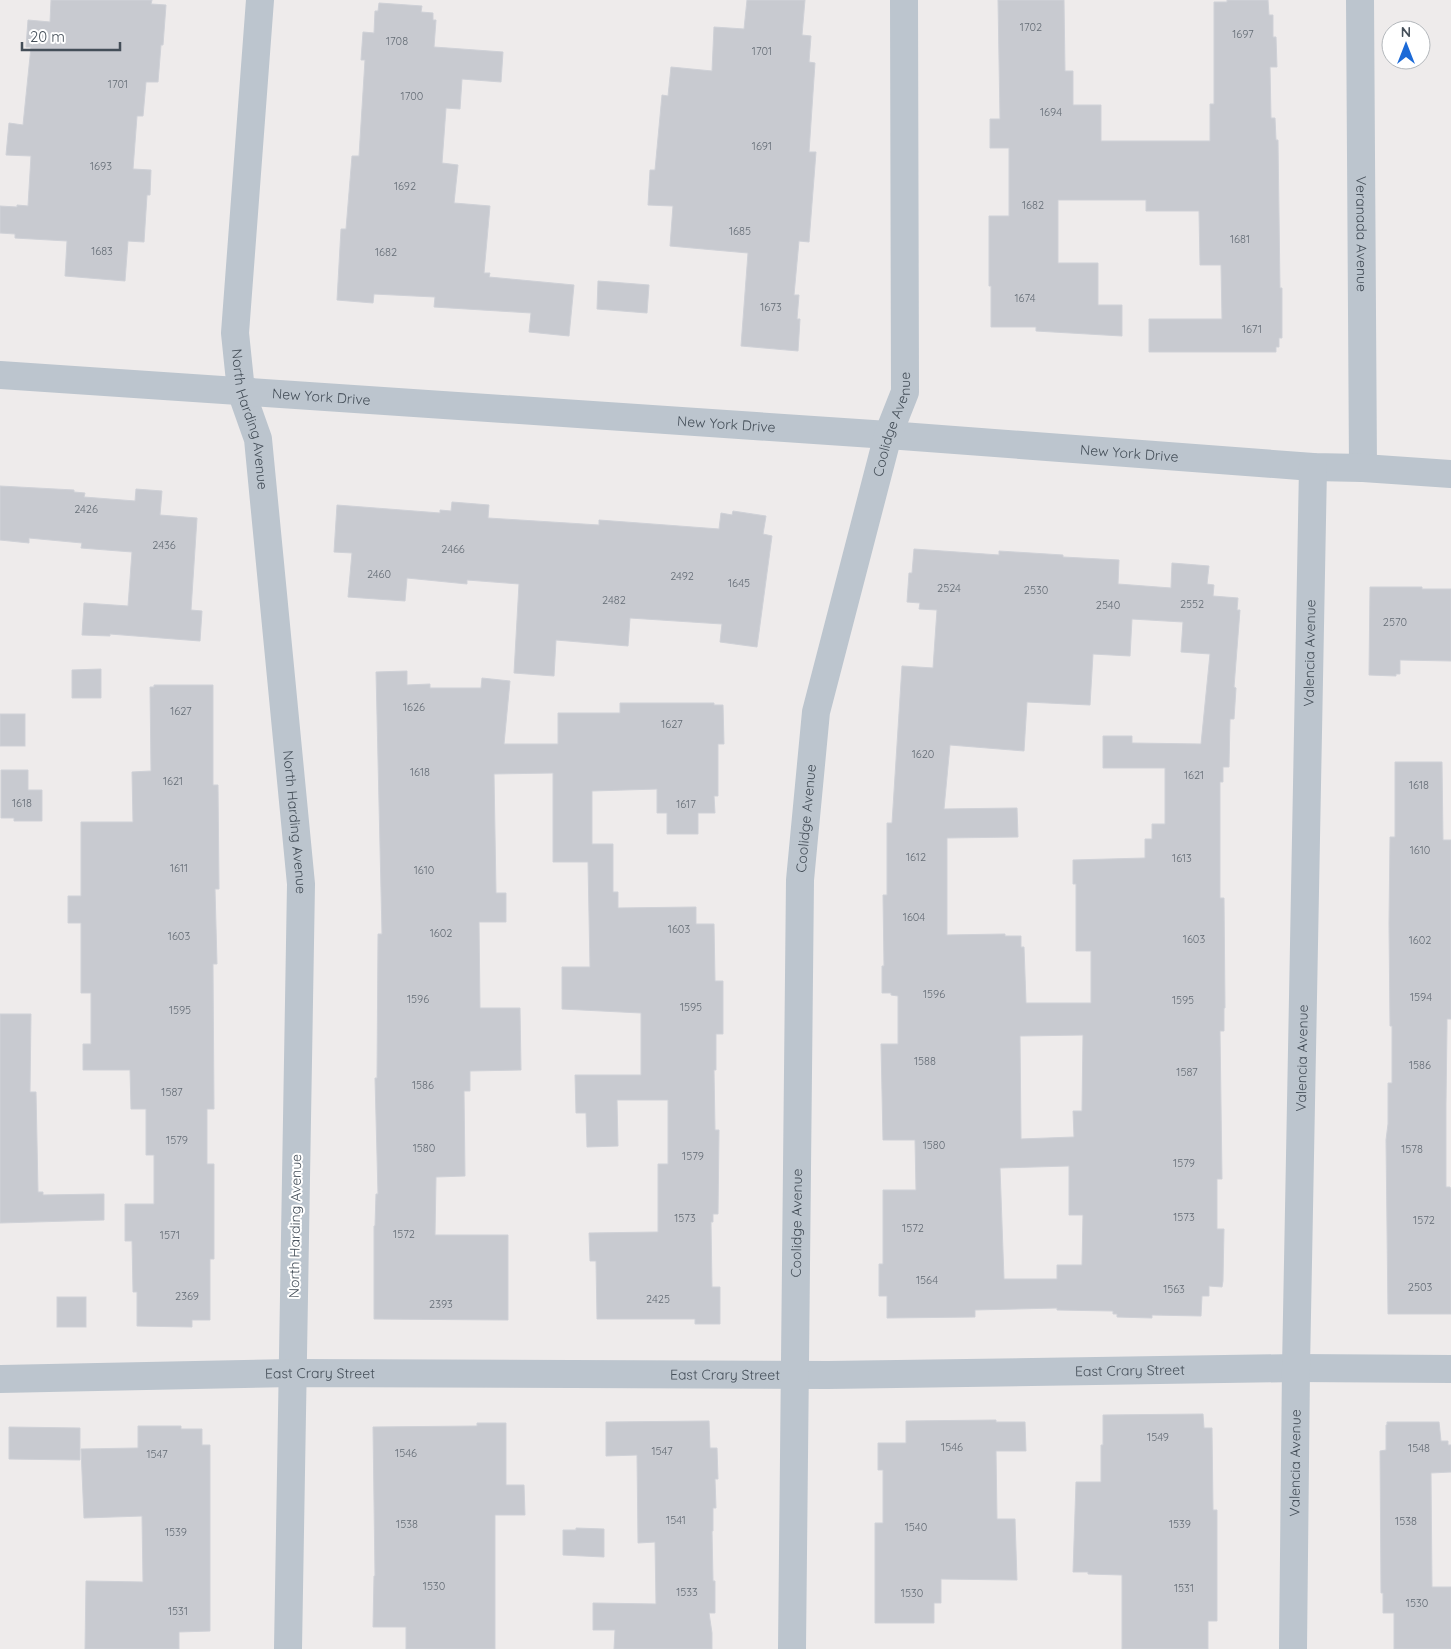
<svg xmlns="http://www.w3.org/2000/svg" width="1451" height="1649" viewBox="0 0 1451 1649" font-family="Quicksand,sans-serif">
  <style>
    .building { fill: #c8cad0; stroke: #cfd1d7; fill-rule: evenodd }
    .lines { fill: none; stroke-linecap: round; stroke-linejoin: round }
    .minor { stroke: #bcc5ce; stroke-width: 28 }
    .labels { text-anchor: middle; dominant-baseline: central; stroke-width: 4; stroke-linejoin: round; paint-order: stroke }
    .number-label { font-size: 11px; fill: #656d76 }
    .street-label { font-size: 14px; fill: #444e58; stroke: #fff }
  </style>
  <rect width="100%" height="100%" fill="#eeebeb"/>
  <g class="building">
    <path d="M51 0H152L151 4 166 5 163 45H161L158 82H146L143 116H137L133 169 151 170 150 195H147L144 242 128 241 125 281 65 276 67 241 15 238V234L0 233V206L17 207V205L28 206 31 156 6 155 9 123 23 125 31 47H26L28 20 50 22Z"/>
    <path d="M747 0H805L802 35 811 36 809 62 815 63 809 152H816L809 242 799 241 794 295H799L797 319H800L798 351 741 346 748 253 670 246 673 206 648 205 650 170H655L662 95 668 96 671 67 712 71 714 27 744 29Z"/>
    <path d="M998 0H1064L1065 71H1073V105H1101V141H1210V104H1214V2H1227V0H1268L1269 15H1273V37H1276L1277 67H1270L1271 118H1275L1276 140H1278L1280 288H1282V338H1279V347H1276V352H1149V319H1222L1221 265H1200L1199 211H1146V200H1058V263H1098V305H1122V336L1036 331V327H991V286H989V216H1009V148H990V119H1000Z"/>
    <path d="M379 3 422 6 421 12 433 13V20H436L434 47 503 52 501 82 462 79 460 109 446 108 442 163 458 165 454 203 490 206 484 273H490L489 277 574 285 569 336 529 332 531 313 434 307 435 297 374 294 373 303 337 300 341 229H346L352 156H359L365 60H361L363 32 374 33 375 11H378Z"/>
    <path d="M598 281 649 285 647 313 597 309Z"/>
    <path d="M0 486 74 490V492L85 493 84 497 135 501 136 489 162 491 160 515 197 518 191 610 202 611 200 641 110 634V636L82 635 84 603 128 606 132 552 81 548 82 543 29 538V543L0 540Z"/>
    <path d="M452 502 489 505 488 518 599 525V520L719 529 721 513 732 515 733 511 766 516 763 534 772 536 757 647 720 642 722 624 630 618 628 646 556 640 554 676 514 673 519 584 467 580V584L407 578 405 601 348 597 352 553 334 552 337 505 440 513V510L451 511Z"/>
    <path d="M914 549 999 555V551L1063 555V557L1119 560 1118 584 1171 588 1172 563 1209 566 1207 584 1214 585 1213 596 1238 598 1237 610H1240L1234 687 1236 688 1234 719H1230L1229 767H1223V782H1220V898H1224L1225 1008H1224V1031H1220L1222 1179H1217V1229H1224L1223 1281 1222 1287 1209 1286V1296H1202L1201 1316 1152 1315V1318L1117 1317V1314H1113V1311L1057 1310V1308L975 1310V1317L887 1318V1296H879V1264H883V1190H916L915 1140H883L881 1044H898V996L891 995V993H882V966H884L883 895H887V823H892L902 666 933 668 937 610 919 609 920 603 907 602 909 573H912ZM1132 619 1183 622 1181 652 1210 654 1201 744 1132 743V736H1103V768H1165V824H1152V839H1145V858L1073 860V884H1076V951H1091V1003H1026L1024 947H1021V936H1005V934L947 935V838L1018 837 1017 808 944 809 950 745 1024 751 1027 702 1090 705 1093 654 1130 656ZM1083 1035 1082 1111H1073L1074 1137 1021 1139 1020 1036ZM1069 1166V1215H1083L1082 1265H1057V1279H1004L1000 1168Z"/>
    <path d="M1370 587H1422V589H1451V661L1400 660V674H1396V676L1369 675Z"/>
    <path d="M101 669V698H72V670Z"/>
    <path d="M407 671V685L430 684V688H481L482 678 510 681 504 744H558V713H620V703H714V705H723L724 744H718V796H714L715 813H698V834H667V813H657V789L592 791V844H613V892H618V908L696 907V924H714L715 981H723V1034H716V1070H714L715 1130H719L718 1214H713V1222H711L712 1287H720V1324H695V1319H597L596 1261H590L589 1233 658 1232V1164H668V1100H617L618 1146 587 1147 586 1113H576L575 1075H641V1013L562 1009V967H590L588 862H553V773L494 774 496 893H506V922H479L480 1008H520L521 1070 470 1071V1091H464L465 1176 436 1177 435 1235H508V1320L374 1319V1226H375L376 1194H378L375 1078H377L378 934H382L376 672Z"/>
    <path d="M154 685H213V785H218L219 889H215L217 964H213L214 1109H207V1164H214V1259H210V1320H192V1327L137 1326V1292H133L132 1241H125V1204H154V1155H146V1109H131L130 1070H83V1044H91V993H81V923H68V896H81V822H133L132 772 151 771 150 687H154Z"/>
    <rect x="0" y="714" width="25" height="32"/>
    <path d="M1395 762H1442L1443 840H1451V1019H1447V1026L1446 1103V1187H1450L1451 1189V1314H1388L1386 1140 1388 1124V1083H1392V1026H1390L1389 924 1390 837H1395Z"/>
    <path d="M1 770H28V790H42V821H14V818H1Z"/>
    <path d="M0 1014H31L30 1092H36L38 1192H43V1195L104 1194V1220L0 1223Z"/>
    <rect x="57" y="1297" width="29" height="30"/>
    <path d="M1203 1414 1204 1428H1212L1213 1510H1217V1621H1208V1649H1122V1575L1088 1574V1572H1073L1076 1482H1101V1445H1103V1415Z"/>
    <path d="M996 1420V1422H1025L1026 1451H996L997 1519H1015L1017 1580 941 1579V1603H934V1623H875V1523H883V1470H878V1443H906V1421Z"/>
    <path d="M709 1421 710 1448H717L718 1479H715L716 1508H713V1531H712L713 1581H715V1613H709L712 1633V1649H614L615 1630H593V1603L656 1604 655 1542 638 1543 637 1455 606 1456V1422Z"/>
    <path d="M1387 1422H1439L1441 1441H1448V1445H1451V1472L1431 1473 1432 1587H1451V1649H1394V1613H1383V1593H1381L1380 1451 1386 1450V1425H1387Z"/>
    <path d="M477 1423H506V1485H524L525 1515H495V1649H406V1627H373L374 1576H375L373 1427 477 1426Z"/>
    <path d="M138 1426H181V1429H202V1445H210V1631L179 1632V1649H85L86 1581 143 1582 142 1516 84 1518 81 1449 138 1448Z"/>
    <path d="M9 1427 80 1428V1460L9 1459Z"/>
    <path d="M576 1528 604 1529V1557L563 1555V1530H576Z"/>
  </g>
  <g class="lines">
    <g class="minor">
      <path id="s1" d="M260 0 235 333 241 391 258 439 301 884 288 1649"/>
      <path id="s2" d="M1360 0 1363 468"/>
      <path id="s3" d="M0 375 888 435 1313 467 1363 468 1451 474"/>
      <path id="s4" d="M0 1379 292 1373 828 1375 1296 1368 1451 1369"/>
      <path id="s5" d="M792 1649 800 880 816 712 888 435 905 392 904 0"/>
      <path id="s6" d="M1293 1649 1296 1368 1313 467"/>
    </g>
  </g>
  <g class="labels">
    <g class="number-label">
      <text x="1031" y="27">1702</text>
      <text x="1243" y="34">1697</text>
      <text x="397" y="41">1708</text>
      <text x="762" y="51">1701</text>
      <text x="118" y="84">1701</text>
      <text x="412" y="96">1700</text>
      <text x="1051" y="112">1694</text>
      <text x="762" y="146">1691</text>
      <text x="101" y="166">1693</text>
      <text x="405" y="186">1692</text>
      <text x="1033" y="205">1682</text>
      <text x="740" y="231">1685</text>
      <text x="1240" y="239">1681</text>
      <text x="102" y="251">1683</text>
      <text x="386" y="252">1682</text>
      <text x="1025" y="298">1674</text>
      <text x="771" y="307">1673</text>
      <text x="1252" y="329">1671</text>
      <text x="86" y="509">2426</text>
      <text x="164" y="545">2436</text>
      <text x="453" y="549">2466</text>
      <text x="379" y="574">2460</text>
      <text x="682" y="576">2492</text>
      <text x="739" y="583">1645</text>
      <text x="949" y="588">2524</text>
      <text x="1036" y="590">2530</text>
      <text x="614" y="600">2482</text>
      <text x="1192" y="604">2552</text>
      <text x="1108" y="605">2540</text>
      <text x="1395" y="622">2570</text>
      <text x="414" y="707">1626</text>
      <text x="181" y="711">1627</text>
      <text x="672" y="724">1627</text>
      <text x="923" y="754">1620</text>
      <text x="420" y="772">1618</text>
      <text x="1194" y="775">1621</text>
      <text x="173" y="781">1621</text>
      <text x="1419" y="785">1618</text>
      <text x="22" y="803">1618</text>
      <text x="686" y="804">1617</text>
      <text x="1420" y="850">1610</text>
      <text x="916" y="857">1612</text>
      <text x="1182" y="858">1613</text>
      <text x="179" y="868">1611</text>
      <text x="424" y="870">1610</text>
      <text x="914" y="917">1604</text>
      <text x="679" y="929">1603</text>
      <text x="441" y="933">1602</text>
      <text x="179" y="936">1603</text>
      <text x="1194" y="939">1603</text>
      <text x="1420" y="940">1602</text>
      <text x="934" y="994">1596</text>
      <text x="1421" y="997">1594</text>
      <text x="418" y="999">1596</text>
      <text x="1183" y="1000">1595</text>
      <text x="691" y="1007">1595</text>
      <text x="180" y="1010">1595</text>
      <text x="925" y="1061">1588</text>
      <text x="1420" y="1065">1586</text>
      <text x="1187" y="1072">1587</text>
      <text x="423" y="1085">1586</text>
      <text x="172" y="1092">1587</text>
      <text x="177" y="1140">1579</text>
      <text x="934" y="1145">1580</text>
      <text x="424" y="1148">1580</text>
      <text x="1412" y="1149">1578</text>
      <text x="693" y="1156">1579</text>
      <text x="1184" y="1163">1579</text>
      <text x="1184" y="1217">1573</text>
      <text x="685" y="1218">1573</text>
      <text x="1424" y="1220">1572</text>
      <text x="913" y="1228">1572</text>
      <text x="404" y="1234">1572</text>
      <text x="170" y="1235">1571</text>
      <text x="927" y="1280">1564</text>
      <text x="1420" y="1287">2503</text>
      <text x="1174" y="1289">1563</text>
      <text x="187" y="1296">2369</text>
      <text x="658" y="1299">2425</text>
      <text x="441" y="1304">2393</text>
      <text x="1158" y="1437">1549</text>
      <text x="952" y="1447">1546</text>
      <text x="1419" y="1448">1548</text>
      <text x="662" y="1451">1547</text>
      <text x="406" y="1453">1546</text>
      <text x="157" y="1454">1547</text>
      <text x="676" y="1520">1541</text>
      <text x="1406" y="1521">1538</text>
      <text x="407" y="1524">1538</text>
      <text x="1180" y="1524">1539</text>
      <text x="916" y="1527">1540</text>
      <text x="176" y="1532">1539</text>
      <text x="434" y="1586">1530</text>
      <text x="1184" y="1588">1531</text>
      <text x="687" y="1592">1533</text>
      <text x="912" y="1593">1530</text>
      <text x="1417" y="1603">1530</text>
      <text x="178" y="1611">1531</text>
    </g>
    <g class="street-label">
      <text stroke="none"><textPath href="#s2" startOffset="234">Veranada Avenue</textPath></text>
      <text stroke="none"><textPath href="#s3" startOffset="322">New York Drive</textPath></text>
      <text stroke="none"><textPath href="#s1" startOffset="422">North Harding Avenue</textPath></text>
      <text stroke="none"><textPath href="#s3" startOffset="728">New York Drive</textPath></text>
      <text stroke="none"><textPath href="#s5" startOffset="1236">Coolidge Avenue</textPath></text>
      <text stroke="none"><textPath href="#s3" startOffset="1132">New York Drive</textPath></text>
      <text stroke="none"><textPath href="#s6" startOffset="996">Valencia Avenue</textPath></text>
      <text stroke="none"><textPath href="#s5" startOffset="831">Coolidge Avenue</textPath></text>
      <text stroke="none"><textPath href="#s1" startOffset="828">North Harding Avenue</textPath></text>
      <text stroke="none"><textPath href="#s6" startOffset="591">Valencia Avenue</textPath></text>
      <text stroke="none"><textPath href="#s5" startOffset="426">Coolidge Avenue</textPath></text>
      <text transform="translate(295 1226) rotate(-89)">North Harding Avenue</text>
      <text stroke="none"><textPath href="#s4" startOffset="1130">East Crary Street</textPath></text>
      <text stroke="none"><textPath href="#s4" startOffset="320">East Crary Street</textPath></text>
      <text stroke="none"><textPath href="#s4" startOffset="725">East Crary Street</textPath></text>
      <text stroke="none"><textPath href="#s6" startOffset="186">Valencia Avenue</textPath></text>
    </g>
  </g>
  <g transform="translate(1406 45)"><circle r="24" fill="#ffffff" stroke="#b4b8bc"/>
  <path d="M0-4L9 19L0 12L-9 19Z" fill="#1c6ad7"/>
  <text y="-8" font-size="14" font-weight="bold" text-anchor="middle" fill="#444e58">N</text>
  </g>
  <path d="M22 42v8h98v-8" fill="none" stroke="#444e58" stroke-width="2.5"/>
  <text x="30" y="42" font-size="15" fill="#444e58" stroke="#ffffff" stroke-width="4" paint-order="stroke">20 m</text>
</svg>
